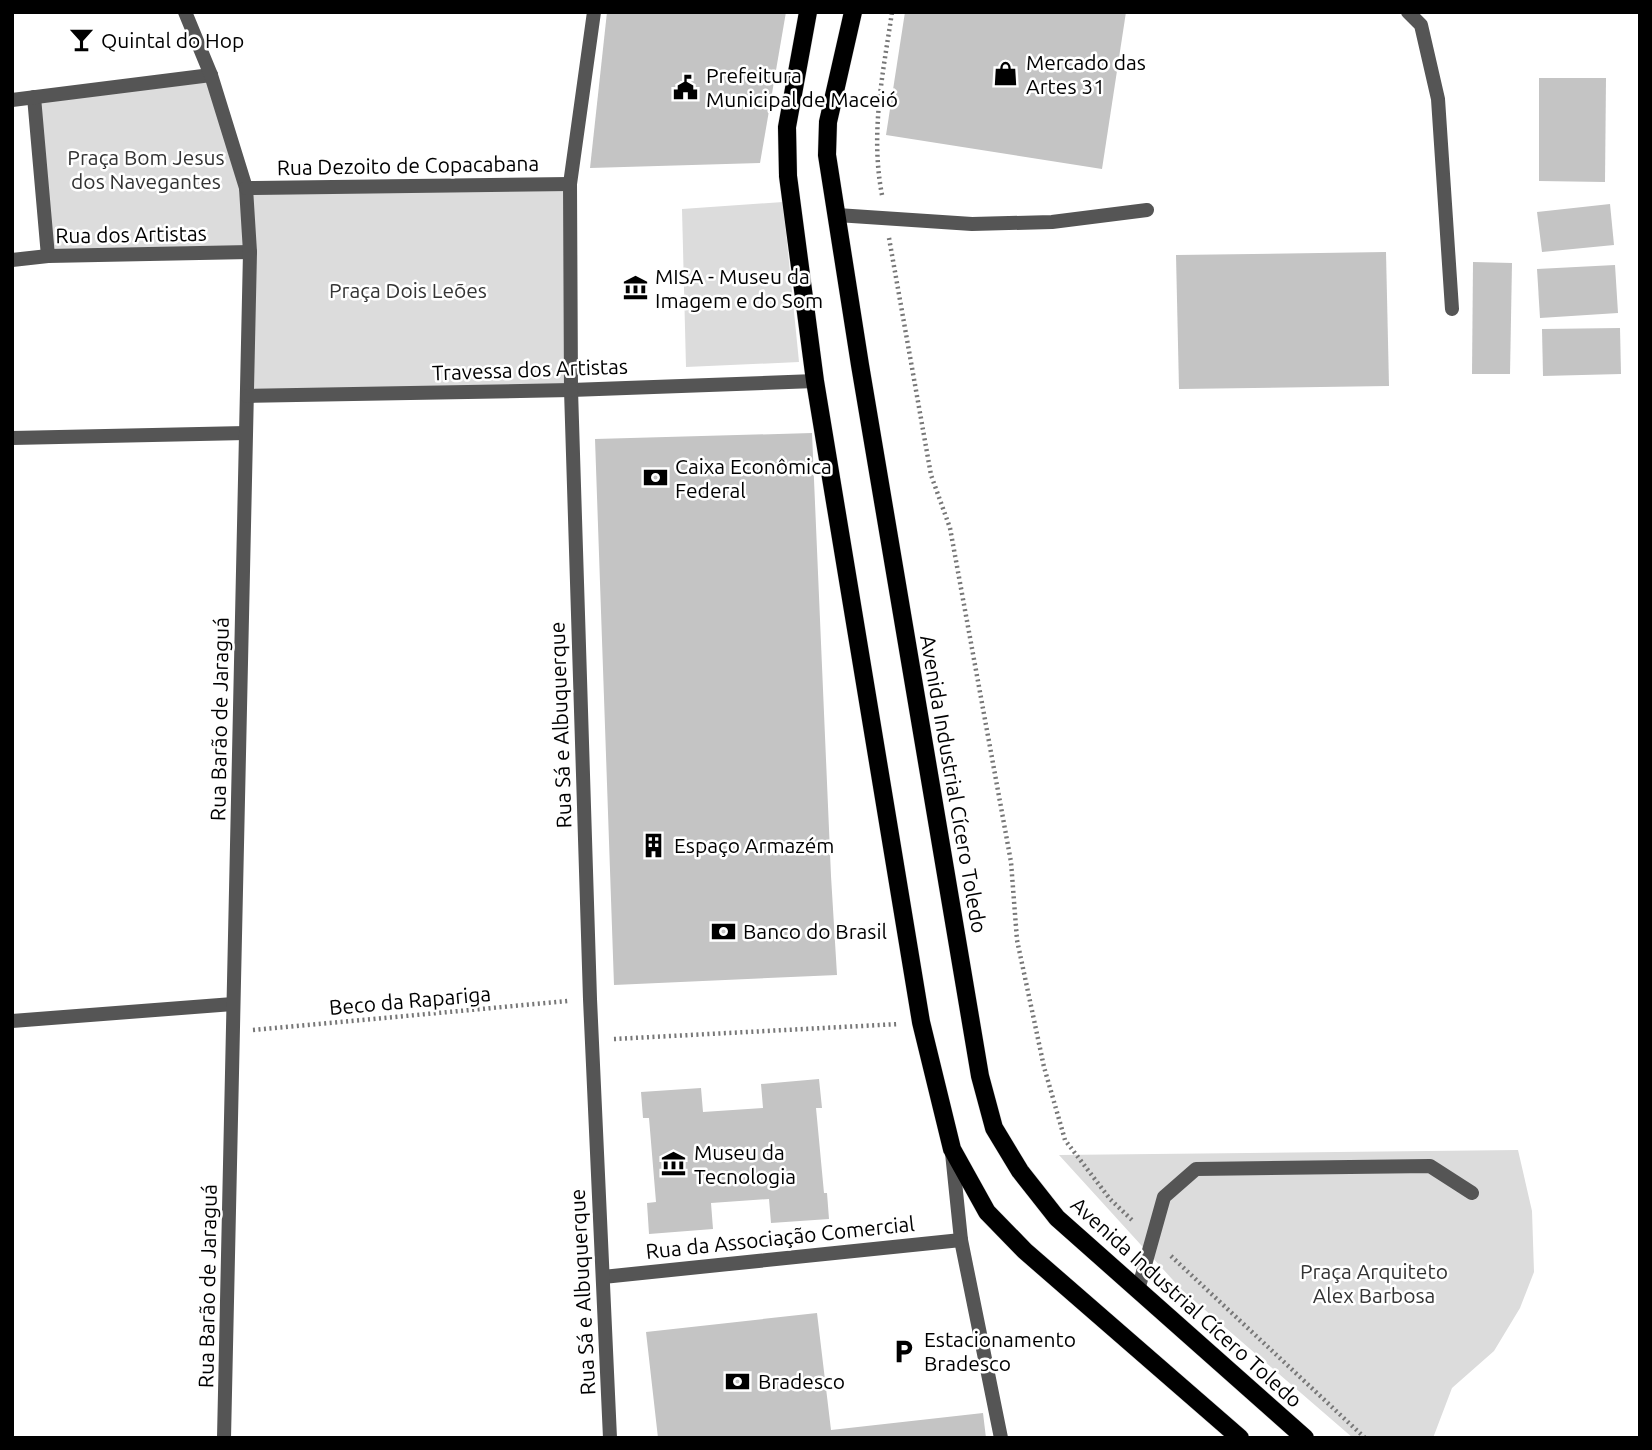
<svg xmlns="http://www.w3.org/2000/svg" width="1652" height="1450" viewBox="0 0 1652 1450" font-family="Ubuntu,sans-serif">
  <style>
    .green { fill: #dcdcdc }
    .building { fill: #c4c4c4 }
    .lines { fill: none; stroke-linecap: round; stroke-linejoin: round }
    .primary-casing { stroke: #dbdbdb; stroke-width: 19 }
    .path { stroke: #777; stroke-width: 4.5; stroke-dasharray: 2 3.5; stroke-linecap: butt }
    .service { stroke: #555; stroke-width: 14 }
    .minor { stroke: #555; stroke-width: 14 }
    .tertiary { stroke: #555; stroke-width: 14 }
    .primary { stroke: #000; stroke-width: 18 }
    .labels { text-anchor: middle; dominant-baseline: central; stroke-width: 5; stroke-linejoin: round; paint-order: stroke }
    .poi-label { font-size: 21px; fill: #000; stroke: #fff; text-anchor: start }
    .park-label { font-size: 21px; fill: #333; stroke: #fff }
    .street-label { font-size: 21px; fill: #000; stroke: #fff }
  </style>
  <rect width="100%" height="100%" fill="#fff"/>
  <g class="green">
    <path d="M211 75 246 188 570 184 571 390 247 396 246 253 48 256 34 97Z"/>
    <path d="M783 202 799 362 686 367 682 209Z"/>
    <path d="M1518 1150 1532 1211 1534 1272 1520 1308 1494 1351 1452 1388 1433 1438H1353L1182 1290 1059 1155Z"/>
  </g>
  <g class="building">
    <path d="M607 12H786L760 163 590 168Z"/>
    <path d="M905 12H1126L1102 169 886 135Z"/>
    <path d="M1539 78H1606L1605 182 1539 181Z"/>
    <path d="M1610 204 1614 245 1542 252 1537 212Z"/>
    <path d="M1386 252 1389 386 1179 389 1176 255Z"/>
    <path d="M1473 262 1512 263 1510 374H1472Z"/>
    <path d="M1615 265 1618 313 1540 318 1537 269Z"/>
    <path d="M1620 328 1621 374 1543 376 1542 329Z"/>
    <path d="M812 433 831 876 837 975 614 985 595 439Z"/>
    <path d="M819 1079 822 1108H816L824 1193H827L829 1219 771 1223 769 1199 711 1203 713 1229 649 1234 647 1203 656 1202 649 1118H643L641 1092 701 1088 703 1112 763 1108 761 1084Z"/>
    <path d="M817 1313 831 1430 983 1413 986 1438H658L646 1332Z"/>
  </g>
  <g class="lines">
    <defs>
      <g id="primary">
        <path d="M808 12 787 127 788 176 815 381 921 1022 952 1149 987 1212 1025 1251 1240 1438"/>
        <path d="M853 12 828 122 827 155 860 365 980 1076 994 1128 1020 1171 1057 1218 1305 1438"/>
      </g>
    </defs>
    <use href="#primary" class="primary-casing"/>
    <g class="path">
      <path d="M882 195C870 132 883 74 892 12"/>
      <path d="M889 238 931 475 950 528 1011 862 1017 940 1044 1067 1065 1140 1110 1199 1134 1222"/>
      <path d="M253 1030 568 1001"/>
      <path d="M614 1039 899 1024"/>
      <path d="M1171 1256 1365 1438"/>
    </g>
    <g class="service">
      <path d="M1408 12 1421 25 1438 99 1452 309"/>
      <path d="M837 215 972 224 1052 222 1147 210"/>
      <path d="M1138 1290 1164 1197 1196 1169 1430 1166 1472 1193"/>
    </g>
    <g class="minor">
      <path d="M34 97 48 256"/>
      <path d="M12 100 211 75"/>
      <path d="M12 260 48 256 250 252"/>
      <path d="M571 390 815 381"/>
      <path d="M12 438 246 433"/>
      <path d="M12 1021 233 1004"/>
      <path d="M952 1153 961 1240 1001 1438"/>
      <path d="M603 1277 961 1240"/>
    </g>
    <g class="tertiary">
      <path d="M185 12 211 75 246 188 250 252 224 1438"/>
      <path d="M594 12 570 184 571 390 590 999 610 1438"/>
      <path d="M246 188 570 184"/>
      <path d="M247 396 571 390"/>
    </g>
    <use href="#primary" class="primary"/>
  </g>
  <defs>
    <symbol id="bar-bare" viewBox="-9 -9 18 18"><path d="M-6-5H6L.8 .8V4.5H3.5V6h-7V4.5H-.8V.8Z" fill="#000" stroke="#fff" stroke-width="2.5" paint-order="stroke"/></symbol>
    <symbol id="shop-bare" viewBox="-9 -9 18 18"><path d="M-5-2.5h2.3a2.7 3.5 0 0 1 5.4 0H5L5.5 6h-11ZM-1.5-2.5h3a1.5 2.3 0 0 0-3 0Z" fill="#000" stroke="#fff" stroke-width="2.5" paint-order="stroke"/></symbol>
    <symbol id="civic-bare" viewBox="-9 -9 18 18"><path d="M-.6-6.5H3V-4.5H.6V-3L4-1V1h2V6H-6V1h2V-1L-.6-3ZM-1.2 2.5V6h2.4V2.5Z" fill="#000" stroke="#fff" stroke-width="2.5" paint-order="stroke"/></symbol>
    <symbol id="museum-bare" viewBox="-9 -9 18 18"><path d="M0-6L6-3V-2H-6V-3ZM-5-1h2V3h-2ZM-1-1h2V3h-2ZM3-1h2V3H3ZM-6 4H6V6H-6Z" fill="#000" stroke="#fff" stroke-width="2.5" paint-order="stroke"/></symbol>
    <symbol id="bank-bare" viewBox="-9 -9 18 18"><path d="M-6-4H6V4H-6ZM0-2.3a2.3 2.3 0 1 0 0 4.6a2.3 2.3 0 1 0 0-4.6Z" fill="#000" stroke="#fff" stroke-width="2.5" paint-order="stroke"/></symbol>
    <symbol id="building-bare" viewBox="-9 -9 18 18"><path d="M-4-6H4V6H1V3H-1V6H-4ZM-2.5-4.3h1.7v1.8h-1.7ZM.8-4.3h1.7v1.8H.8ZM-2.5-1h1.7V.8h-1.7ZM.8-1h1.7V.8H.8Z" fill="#000" stroke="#fff" stroke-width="2.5" paint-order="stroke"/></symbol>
    <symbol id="parking-bare" viewBox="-9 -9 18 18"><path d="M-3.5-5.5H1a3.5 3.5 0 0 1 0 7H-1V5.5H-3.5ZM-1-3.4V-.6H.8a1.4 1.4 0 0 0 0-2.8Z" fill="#000" stroke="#fff" stroke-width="2.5" paint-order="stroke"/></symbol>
  </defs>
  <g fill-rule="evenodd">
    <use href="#bar-bare" x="64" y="22" width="35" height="35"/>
    <use href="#shop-bare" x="988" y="56" width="35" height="35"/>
    <use href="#civic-bare" x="668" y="70" width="35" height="35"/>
    <use href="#museum-bare" x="618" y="270" width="35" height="35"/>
    <use href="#bank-bare" x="638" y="460" width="35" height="35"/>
    <use href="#building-bare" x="636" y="828" width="35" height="35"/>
    <use href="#bank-bare" x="706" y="914" width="35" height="35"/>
    <use href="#museum-bare" x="656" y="1146" width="35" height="35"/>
    <use href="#parking-bare" x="886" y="1334" width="35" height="35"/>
    <use href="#bank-bare" x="720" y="1364" width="35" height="35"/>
  </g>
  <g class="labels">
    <g class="poi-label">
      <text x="101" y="40">Quintal do Hop</text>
      <text x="1026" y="62">Mercado das<tspan x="1026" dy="24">Artes 31</tspan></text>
      <text x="706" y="75">Prefeitura<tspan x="706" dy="24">Municipal de Maceió</tspan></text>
      <text x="655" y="276">MISA - Museu da<tspan x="655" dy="24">Imagem e do Som</tspan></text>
      <text x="675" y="466">Caixa Econômica<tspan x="675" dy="24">Federal</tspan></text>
      <text x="674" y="845">Espaço Armazém</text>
      <text x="743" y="931">Banco do Brasil</text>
      <text x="694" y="1152">Museu da<tspan x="694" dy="24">Tecnologia</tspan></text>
      <text x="924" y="1339">Estacionamento<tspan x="924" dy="24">Bradesco</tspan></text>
      <text x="758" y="1381">Bradesco</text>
    </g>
    <g class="park-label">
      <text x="146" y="157">Praça Bom Jesus<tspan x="146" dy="24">dos Navegantes</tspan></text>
      <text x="408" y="290">Praça Dois Leões</text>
      <text x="1374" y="1271">Praça Arquiteto<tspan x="1374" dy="24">Alex Barbosa</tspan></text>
    </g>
    <g class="street-label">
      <text transform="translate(408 165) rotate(-1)">Rua Dezoito de Copacabana</text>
      <text transform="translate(131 234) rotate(-1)">Rua dos Artistas</text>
      <text transform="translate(530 369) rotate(-2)">Travessa dos Artistas</text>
      <text transform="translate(219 719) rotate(-89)">Rua Barão de Jaraguá</text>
      <text transform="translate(560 725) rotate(-92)">Rua Sá e Albuquerque</text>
      <text transform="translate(954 784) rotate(80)">Avenida Industrial Cícero Toledo</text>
      <text transform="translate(410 1000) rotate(-5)">Beco da Rapariga</text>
      <text transform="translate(780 1237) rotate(-6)">Rua da Associação Comercial</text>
      <text transform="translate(207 1286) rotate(-89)">Rua Barão de Jaraguá</text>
      <text transform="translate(582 1292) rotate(-93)">Rua Sá e Albuquerque</text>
      <text transform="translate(1187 1302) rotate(42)">Avenida Industrial Cícero Toledo</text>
    </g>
  </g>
  <rect width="1652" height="1450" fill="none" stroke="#000000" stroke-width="28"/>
</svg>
